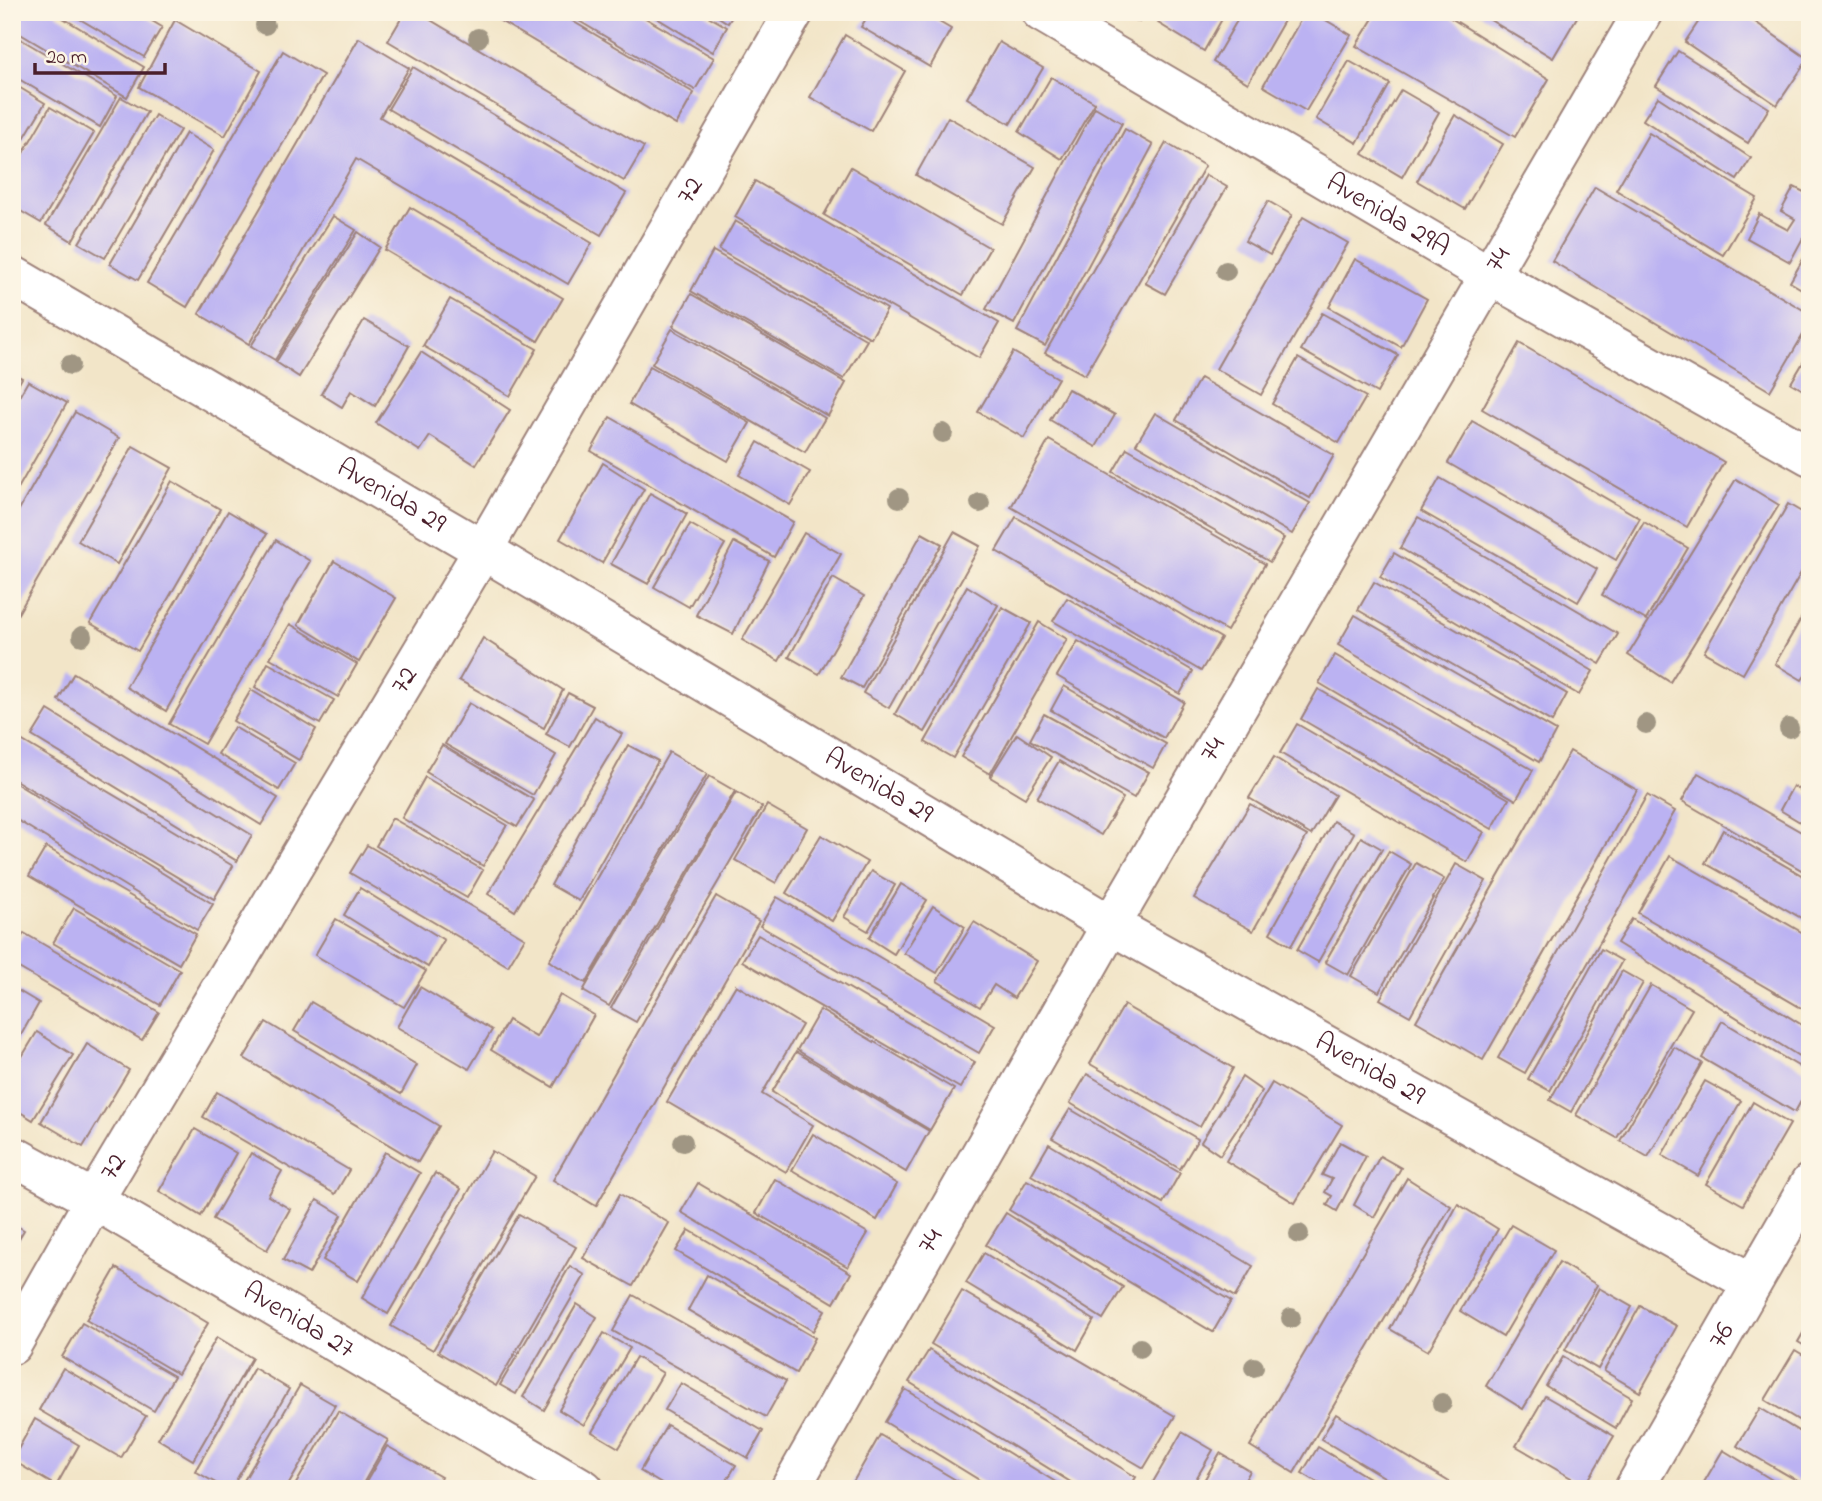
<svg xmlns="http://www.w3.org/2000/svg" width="1822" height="1501" viewBox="0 0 1822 1501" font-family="'Indie Flower',sans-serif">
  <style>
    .building { fill: #bbb2f2 }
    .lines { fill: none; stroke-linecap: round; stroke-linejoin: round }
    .minor-casing { stroke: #9e827a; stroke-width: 42 }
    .tertiary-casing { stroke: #9e827a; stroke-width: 42 }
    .minor { stroke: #fff; stroke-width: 38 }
    .tertiary { stroke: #fff; stroke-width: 38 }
    .tree { fill: #a09683 }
    .labels { text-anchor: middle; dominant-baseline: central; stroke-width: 6; stroke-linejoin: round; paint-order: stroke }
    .street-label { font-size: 28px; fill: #4a1f2b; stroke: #fcf5e5 }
  </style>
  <rect width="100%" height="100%" fill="#fcf5e5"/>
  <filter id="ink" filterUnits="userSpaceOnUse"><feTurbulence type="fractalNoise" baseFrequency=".0143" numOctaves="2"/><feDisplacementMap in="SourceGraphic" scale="14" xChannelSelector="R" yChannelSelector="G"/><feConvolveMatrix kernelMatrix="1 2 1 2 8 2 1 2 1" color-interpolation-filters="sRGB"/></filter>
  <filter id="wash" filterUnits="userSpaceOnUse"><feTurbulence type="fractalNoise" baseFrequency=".00686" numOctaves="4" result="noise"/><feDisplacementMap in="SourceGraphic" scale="28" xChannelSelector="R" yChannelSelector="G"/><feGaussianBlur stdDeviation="1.57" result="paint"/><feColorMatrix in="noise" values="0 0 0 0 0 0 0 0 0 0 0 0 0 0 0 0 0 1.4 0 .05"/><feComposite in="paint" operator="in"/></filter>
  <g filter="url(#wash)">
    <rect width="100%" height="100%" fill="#f2e5c8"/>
    <g id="blocks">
      <g class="building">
        <path d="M12 12H53L144 67 127 97 12 29Z"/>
        <path d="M68 12H137L162 27 144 57Z"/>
        <path d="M405 12H417L644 147 624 181 388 41Z"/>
        <path d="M485 12H557L694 93 676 125Z"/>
        <path d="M564 12H635L714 58 695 90Z"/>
        <path d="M647 12H701L727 27 713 52Z"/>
        <path d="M711 12H735L728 23Z"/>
        <path d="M870 12H922L951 29 930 67 861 27Z"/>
        <path d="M1122 12H1145L1139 22Z"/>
        <path d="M1165 12H1226L1204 51 1158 23Z"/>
        <path d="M1242 12H1289L1248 83 1213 62Z"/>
        <path d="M1305 12H1312L1351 35 1306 111 1263 86Z"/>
        <path d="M1377 12H1441L1549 79 1515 137 1356 46Z"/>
        <path d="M1477 12H1580L1553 58Z"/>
        <path d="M1705 12H1741L1808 59 1777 105 1685 42Z"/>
        <path d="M175 20 261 71 225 136 139 87Z"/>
        <path d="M12 34 117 96 100 127 12 75Z"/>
        <path d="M845 35 905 71 871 131 810 97Z"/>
        <path d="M359 38 409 68 380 117 592 243 568 284 356 159 249 344 199 314Z"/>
        <path d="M999 42 1043 68 1010 124 967 98Z"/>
        <path d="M283 51 323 75 187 307 147 283Z"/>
        <path d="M1678 51 1769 108 1748 143 1656 86Z"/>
        <path d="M1349 61 1390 84 1357 143 1316 119Z"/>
        <path d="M413 67 626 193 601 235 388 109Z"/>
        <path d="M1051 77 1095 103 1062 159 1019 132Z"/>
        <path d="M12 83 45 103 23 140 12 134Z"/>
        <path d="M1401 90 1439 112 1402 177 1363 154Z"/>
        <path d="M121 97 147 112 72 241 46 225Z"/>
        <path d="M1658 97 1751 158 1737 180 1643 120Z"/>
        <path d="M50 107 94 133 41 223 12 206V172Z"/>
        <path d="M1095 107 1122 123 1014 324 986 309Z"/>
        <path d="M155 115 180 130 105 258 79 243Z"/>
        <path d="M1455 115 1503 144 1465 209 1417 181Z"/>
        <path d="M948 117 1035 167 1002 224 916 175Z"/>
        <path d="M1125 129 1153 145 1045 346 1017 331Z"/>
        <path d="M186 133 214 150 138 280 110 264Z"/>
        <path d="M1649 133 1757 198 1723 255 1616 190Z"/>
        <path d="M12 138 22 144 12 162Z"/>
        <path d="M1166 143 1205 166 1085 375 1045 353Z"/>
        <path d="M851 167 990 248 963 295 824 215Z"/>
        <path d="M1206 175 1227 187 1165 294 1145 283Z"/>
        <path d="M755 181 999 323 979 358 735 217Z"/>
        <path d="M1595 187 1810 314V323L1770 391 1552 261Z"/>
        <path d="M1794 187 1810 195V225L1790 262 1747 238 1759 214 1788 230 1795 219 1781 211Z"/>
        <path d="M1268 201 1292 215 1270 255 1245 241Z"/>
        <path d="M410 207 563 298 538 341 385 250Z"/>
        <path d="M333 216 356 230 275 360 251 346Z"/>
        <path d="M1303 217 1348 243 1261 395 1216 369Z"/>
        <path d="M735 221 887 309 871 338 719 250Z"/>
        <path d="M358 232 380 247 299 377 276 362Z"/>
        <path d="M1810 247V294L1790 282Z"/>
        <path d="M713 251 867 340 844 379 691 291Z"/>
        <path d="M1355 259 1427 299 1401 347 1329 307Z"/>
        <path d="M691 294 846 383 828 416 673 326Z"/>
        <path d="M450 299 537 349 510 396 423 346Z"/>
        <path d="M1322 313 1398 355 1377 393 1301 350Z"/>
        <path d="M364 320 409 346 375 406 351 391 342 407 321 394Z"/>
        <path d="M672 329 825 418 805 452 652 364Z"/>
        <path d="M1519 343 1724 462 1687 527 1482 409Z"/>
        <path d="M1810 351V394L1791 383Z"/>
        <path d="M421 352 510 410 476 465 430 436 420 451 376 423Z"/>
        <path d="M1013 352 1058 378 1024 438 978 412Z"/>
        <path d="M1298 358 1366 397 1339 443 1272 404Z"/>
        <path d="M650 366 750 423 728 461 629 404Z"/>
        <path d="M12 373 22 378 12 396Z"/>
        <path d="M1200 378 1334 455 1310 498 1176 420Z"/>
        <path d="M28 381 67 403 12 499V409Z"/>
        <path d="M1068 389 1115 415 1096 447 1050 420Z"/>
        <path d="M75 412 119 438 12 624V522Z"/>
        <path d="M1155 413 1310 503 1292 534 1136 444Z"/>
        <path d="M610 417 793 522 774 557 591 451Z"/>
        <path d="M1472 421 1640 518 1616 560 1448 463Z"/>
        <path d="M1049 440 1265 564 1227 631 1011 507Z"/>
        <path d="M758 442 810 472 790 505 739 475Z"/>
        <path d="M133 446 172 468 117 564 78 541Z"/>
        <path d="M1127 448 1284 538 1270 562 1113 472Z"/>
        <path d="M603 463 644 489 602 563 560 539Z"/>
        <path d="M1440 478 1597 569 1578 602 1421 511Z"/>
        <path d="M1736 479 1779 505 1670 682 1628 655Z"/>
        <path d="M172 481 220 509 138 651 90 623Z"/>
        <path d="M650 493 687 514 648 584 611 564Z"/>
        <path d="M1788 504 1810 517V557L1743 674 1704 652Z"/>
        <path d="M228 511 267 534 166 711 126 687Z"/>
        <path d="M1016 517 1221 638 1201 671 996 551Z"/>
        <path d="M1418 517 1618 634 1600 664 1400 548Z"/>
        <path d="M1644 522 1688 548 1646 620 1602 595Z"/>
        <path d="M690 524 725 544 689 607 654 587Z"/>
        <path d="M954 532 980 546 889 708 863 693Z"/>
        <path d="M804 533 841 554 779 661 742 640Z"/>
        <path d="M922 533 942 544 862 688 841 677Z"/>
        <path d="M276 540 310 561 204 744 169 724Z"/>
        <path d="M734 542 769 561 733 634 696 615Z"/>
        <path d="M1394 553 1593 671 1579 695 1380 577Z"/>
        <path d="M334 561 396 598 359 662 298 625Z"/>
        <path d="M833 578 864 596 819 674 789 657Z"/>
        <path d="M1374 582 1567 694 1552 722 1358 610Z"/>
        <path d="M967 586 998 605 925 732 895 714Z"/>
        <path d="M1067 598 1193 671 1180 694 1053 621Z"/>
        <path d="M1810 603V668L1802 680 1775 664Z"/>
        <path d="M1002 607 1031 623 953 758 925 742Z"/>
        <path d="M1355 615 1556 731 1539 762 1338 645Z"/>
        <path d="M1039 622 1067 639 990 774 961 757Z"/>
        <path d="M290 624 357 664 338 697 270 658Z"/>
        <path d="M483 638 563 690 544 728 459 680Z"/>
        <path d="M1078 641 1184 702 1164 738 1057 676Z"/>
        <path d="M1335 655 1533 770 1516 800 1319 683Z"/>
        <path d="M268 663 334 700 320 724 255 687Z"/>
        <path d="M74 673 278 798 261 825 58 700Z"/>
        <path d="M1064 686 1166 744 1153 768 1051 710Z"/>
        <path d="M1318 689 1509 799 1492 829 1301 719Z"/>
        <path d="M251 690 316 729 299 760 233 721Z"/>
        <path d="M568 693 593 706 570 747 546 734Z"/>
        <path d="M469 703 556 755 533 795 445 744Z"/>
        <path d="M48 710 252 835 237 861 32 736Z"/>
        <path d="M1044 714 1149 772 1134 798 1030 740Z"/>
        <path d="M595 717 622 734 515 911 488 894Z"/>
        <path d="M1297 724 1484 832 1467 862 1280 753Z"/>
        <path d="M234 727 295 763 279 790 218 754Z"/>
        <path d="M1017 734 1051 757 1025 798 990 777Z"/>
        <path d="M21 740 233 866 214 899 12 778V755Z"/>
        <path d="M442 745 534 800 517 827 426 772Z"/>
        <path d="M628 745 658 761 579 901 551 885Z"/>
        <path d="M1570 751 1637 790 1483 1060 1416 1021Z"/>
        <path d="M669 752 707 774 586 983 549 961Z"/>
        <path d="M1274 757 1335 795 1311 835 1249 798Z"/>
        <path d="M1059 761 1123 798 1101 835 1037 798Z"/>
        <path d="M1698 773 1810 837V875L1682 801Z"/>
        <path d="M709 776 735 791 609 1006 583 991Z"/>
        <path d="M425 777 507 825 483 866 402 818Z"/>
        <path d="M12 781 213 904 197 930 12 817Z"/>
        <path d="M1793 786 1810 796V828L1780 810Z"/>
        <path d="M736 792 762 807 636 1022 611 1008Z"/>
        <path d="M1647 795 1675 811 1525 1073 1498 1058Z"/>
        <path d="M1250 804 1307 836 1253 931 1194 898Z"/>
        <path d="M767 805 807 828 776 883 735 860Z"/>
        <path d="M392 818 483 870 467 898 376 846Z"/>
        <path d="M1333 821 1354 833 1291 946 1270 933Z"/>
        <path d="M1723 830 1810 880V923L1705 863Z"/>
        <path d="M821 835 867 862 832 921 786 893Z"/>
        <path d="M1361 837 1382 849 1318 962 1297 950Z"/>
        <path d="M367 845 525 938 508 966 350 873Z"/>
        <path d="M46 847 196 934 179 964 29 876Z"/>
        <path d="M1389 851 1411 864 1348 975 1325 962Z"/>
        <path d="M1670 856 1810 937V1013L1638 913Z"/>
        <path d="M1416 863 1444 879 1379 992 1351 976Z"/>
        <path d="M1456 864 1486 881 1410 1016 1380 999Z"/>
        <path d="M871 871 895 885 868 931 844 917Z"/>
        <path d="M901 884 927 900 894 954 869 938Z"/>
        <path d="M360 888 444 940 428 967 344 915Z"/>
        <path d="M716 896 759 921 596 1206 553 1180Z"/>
        <path d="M777 897 995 1025 979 1053 760 926Z"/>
        <path d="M933 906 965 927 937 973 904 953Z"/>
        <path d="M74 908 180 970 160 1005 53 943Z"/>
        <path d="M336 919 426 971 404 1007 315 955Z"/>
        <path d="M1632 919 1810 1030V1063L1617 943Z"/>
        <path d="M974 922 1037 961 1014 998 994 985 980 1007 937 981Z"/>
        <path d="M24 933 159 1012 142 1040 12 964V953Z"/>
        <path d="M758 935 975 1062 960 1088 742 961Z"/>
        <path d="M1601 949 1622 961 1550 1091 1528 1079Z"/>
        <path d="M1622 971 1643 983 1571 1112 1550 1100Z"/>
        <path d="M736 985 802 1025 762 1094 813 1125 786 1172 667 1102Z"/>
        <path d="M1651 985 1692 1009 1617 1138 1576 1115Z"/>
        <path d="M12 987 39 1003 12 1051Z"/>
        <path d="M420 987 492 1030 469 1069 397 1027Z"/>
        <path d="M560 995 594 1015 553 1087 491 1050 508 1020 536 1037Z"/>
        <path d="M311 1002 417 1065 401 1094 294 1031Z"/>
        <path d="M1124 1005 1233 1068 1200 1127 1090 1064Z"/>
        <path d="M820 1010 954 1089 930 1130 797 1050Z"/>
        <path d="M1722 1021 1810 1073V1085L1795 1112 1702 1058Z"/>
        <path d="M266 1022 439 1126 418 1162 244 1058Z"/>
        <path d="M37 1032 73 1055 33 1120 12 1107V1073Z"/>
        <path d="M87 1044 129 1070 83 1147 41 1122Z"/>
        <path d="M1674 1047 1702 1063 1648 1157 1620 1141Z"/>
        <path d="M796 1052 929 1131 906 1172 772 1092Z"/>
        <path d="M1087 1074 1198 1139 1180 1169 1070 1103Z"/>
        <path d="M1242 1077 1262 1091 1220 1155 1201 1142Z"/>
        <path d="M1705 1081 1741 1101 1698 1176 1662 1155Z"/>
        <path d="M1272 1083 1342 1125 1295 1203 1226 1161Z"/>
        <path d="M217 1092 349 1170 335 1194 203 1117Z"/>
        <path d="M1753 1102 1790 1124 1743 1205 1706 1184Z"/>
        <path d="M1070 1109 1180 1173 1163 1203 1052 1138Z"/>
        <path d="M195 1129 236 1153 201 1216 159 1191Z"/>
        <path d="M813 1134 897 1184 877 1220 792 1170Z"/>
        <path d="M1340 1142 1366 1156 1337 1211 1327 1205 1332 1196 1325 1192 1332 1179 1322 1175Z"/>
        <path d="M1049 1144 1253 1266 1235 1297 1031 1175Z"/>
        <path d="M492 1151 535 1176 433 1350 391 1326Z"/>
        <path d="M385 1152 420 1173 358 1281 323 1260Z"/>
        <path d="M251 1153 282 1171 268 1196 290 1209 267 1250 213 1219Z"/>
        <path d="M1380 1156 1401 1168 1374 1217 1354 1205Z"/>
        <path d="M435 1173 461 1189 388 1314 362 1298Z"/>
        <path d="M1407 1178 1451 1206 1294 1473 1250 1446Z"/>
        <path d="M775 1179 868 1233 848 1267 756 1213Z"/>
        <path d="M1027 1180 1231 1301 1213 1332 1009 1210Z"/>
        <path d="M698 1183 851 1273 834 1303 681 1212Z"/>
        <path d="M620 1194 669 1223 633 1286 583 1258Z"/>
        <path d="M317 1200 342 1215 309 1274 283 1260Z"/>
        <path d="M1458 1204 1498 1229 1428 1351 1390 1329Z"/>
        <path d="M1006 1213 1123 1287 1103 1319 986 1245Z"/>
        <path d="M519 1214 576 1247 496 1386 438 1352Z"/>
        <path d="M12 1223 24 1230 12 1250Z"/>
        <path d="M1511 1225 1554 1250 1503 1337 1460 1311Z"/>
        <path d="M689 1230 825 1310 813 1331 676 1251Z"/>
        <path d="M984 1253 1094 1320 1077 1350 966 1283Z"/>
        <path d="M1559 1262 1597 1285 1523 1409 1486 1386Z"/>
        <path d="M570 1266 585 1275 516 1394 500 1385Z"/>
        <path d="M116 1268 208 1323 178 1374 86 1320Z"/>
        <path d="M707 1275 815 1338 796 1373 688 1310Z"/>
        <path d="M1599 1288 1632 1307 1598 1369 1565 1350Z"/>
        <path d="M962 1291 1175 1416 1144 1468 931 1344Z"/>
        <path d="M633 1295 786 1381 766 1417 613 1331Z"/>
        <path d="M577 1304 597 1317 544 1410 523 1397Z"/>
        <path d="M1640 1306 1677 1326 1640 1392 1604 1371Z"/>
        <path d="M1810 1321V1349L1798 1342Z"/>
        <path d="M82 1323 174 1376 154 1411 62 1357Z"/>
        <path d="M604 1333 630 1348 584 1425 559 1410Z"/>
        <path d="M217 1337 252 1358 193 1460 158 1439Z"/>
        <path d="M929 1350 1136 1477 1129 1489H1082L909 1382Z"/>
        <path d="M1795 1350 1810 1359V1427L1765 1400Z"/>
        <path d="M636 1357 663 1373 619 1448 592 1432Z"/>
        <path d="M1563 1357 1632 1398 1616 1428 1546 1386Z"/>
        <path d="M63 1368 146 1416 121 1458 39 1410Z"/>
        <path d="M254 1368 289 1389 231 1489H226L195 1471Z"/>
        <path d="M681 1383 763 1431 748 1458 665 1410Z"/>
        <path d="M300 1385 335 1405 286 1489H239Z"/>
        <path d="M905 1389 1067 1489H994L885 1422Z"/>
        <path d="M1545 1396 1614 1436 1585 1486 1516 1446Z"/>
        <path d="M1760 1408 1810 1438V1488L1737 1446Z"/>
        <path d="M338 1411 388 1440 360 1489H293Z"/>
        <path d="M1336 1414 1461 1489H1404L1321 1439Z"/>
        <path d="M35 1419 79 1445 56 1486 12 1460Z"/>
        <path d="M667 1425 736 1465 722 1489H670L640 1471Z"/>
        <path d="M1182 1432 1213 1450 1190 1489H1149Z"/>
        <path d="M880 1435 971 1489H849Z"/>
        <path d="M387 1446 441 1477 434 1489H362Z"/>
        <path d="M1318 1447 1387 1489H1329L1302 1473Z"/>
        <path d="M1723 1450 1787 1489H1700Z"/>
        <path d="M1220 1453 1250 1471 1240 1489H1199Z"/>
      </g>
    </g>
  </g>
  <g filter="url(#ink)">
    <use href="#blocks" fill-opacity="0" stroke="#9e827a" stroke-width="2"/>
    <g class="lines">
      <defs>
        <g id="minor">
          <path id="s1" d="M1041 12 1489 275 1810 456"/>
          <path id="s2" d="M12 275 483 550 1111 925 1752 1283"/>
          <path id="s3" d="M12 1155 94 1200 584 1489"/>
          <path id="s4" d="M12 1345 94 1200 483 550 794 12"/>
          <path id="s5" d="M790 1489 1111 925 1643 12"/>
        </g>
        <g id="tertiary">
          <path id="s6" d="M1634 1489 1810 1183"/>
        </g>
      </defs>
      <use href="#minor" class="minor-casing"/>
      <use href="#tertiary" class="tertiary-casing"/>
      <use href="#minor" class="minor"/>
      <use href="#tertiary" class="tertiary"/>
    </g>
    <g class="tree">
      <circle cx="265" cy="25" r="10"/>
      <circle cx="478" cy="38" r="10"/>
      <circle cx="1226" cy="271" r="10"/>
      <circle cx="70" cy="365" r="10"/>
      <circle cx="943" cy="433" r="10"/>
      <circle cx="899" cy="498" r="10"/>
      <circle cx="980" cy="503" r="10"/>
      <circle cx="82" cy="636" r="10"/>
      <circle cx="1646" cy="724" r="10"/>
      <circle cx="1789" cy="728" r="10"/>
      <circle cx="683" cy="1142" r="10"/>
      <circle cx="1299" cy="1234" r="10"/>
      <circle cx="1291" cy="1318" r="10"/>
      <circle cx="1140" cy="1348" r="10"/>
      <circle cx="1254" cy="1367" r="10"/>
      <circle cx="1442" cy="1403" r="10"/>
    </g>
  </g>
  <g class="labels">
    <g class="street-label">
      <text stroke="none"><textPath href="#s4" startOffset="1339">72</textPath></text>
      <text stroke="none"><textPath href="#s1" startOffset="402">Avenida 29A</textPath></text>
      <text stroke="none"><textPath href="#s5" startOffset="1419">74</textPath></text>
      <text stroke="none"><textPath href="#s2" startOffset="439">Avenida 29</textPath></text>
      <text stroke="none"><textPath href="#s4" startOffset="772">72</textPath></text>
      <text stroke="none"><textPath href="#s5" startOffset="852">74</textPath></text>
      <text stroke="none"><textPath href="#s2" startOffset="1006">Avenida 29</textPath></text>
      <text stroke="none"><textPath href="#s2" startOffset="1573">Avenida 29</textPath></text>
      <text stroke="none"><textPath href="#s4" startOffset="205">72</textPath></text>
      <text stroke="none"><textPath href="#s5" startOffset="285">74</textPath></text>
      <text stroke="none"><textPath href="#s3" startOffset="331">Avenida 27</textPath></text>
      <text stroke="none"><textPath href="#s6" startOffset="177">76</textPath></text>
    </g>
  </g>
  <rect width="1822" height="1501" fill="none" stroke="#fcf5e5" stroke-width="42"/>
  <path d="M35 63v10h130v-10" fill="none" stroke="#4a1f2b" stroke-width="3.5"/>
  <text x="46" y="63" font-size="21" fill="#4a1f2b" stroke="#fcf5e5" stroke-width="5" paint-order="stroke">20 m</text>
</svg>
